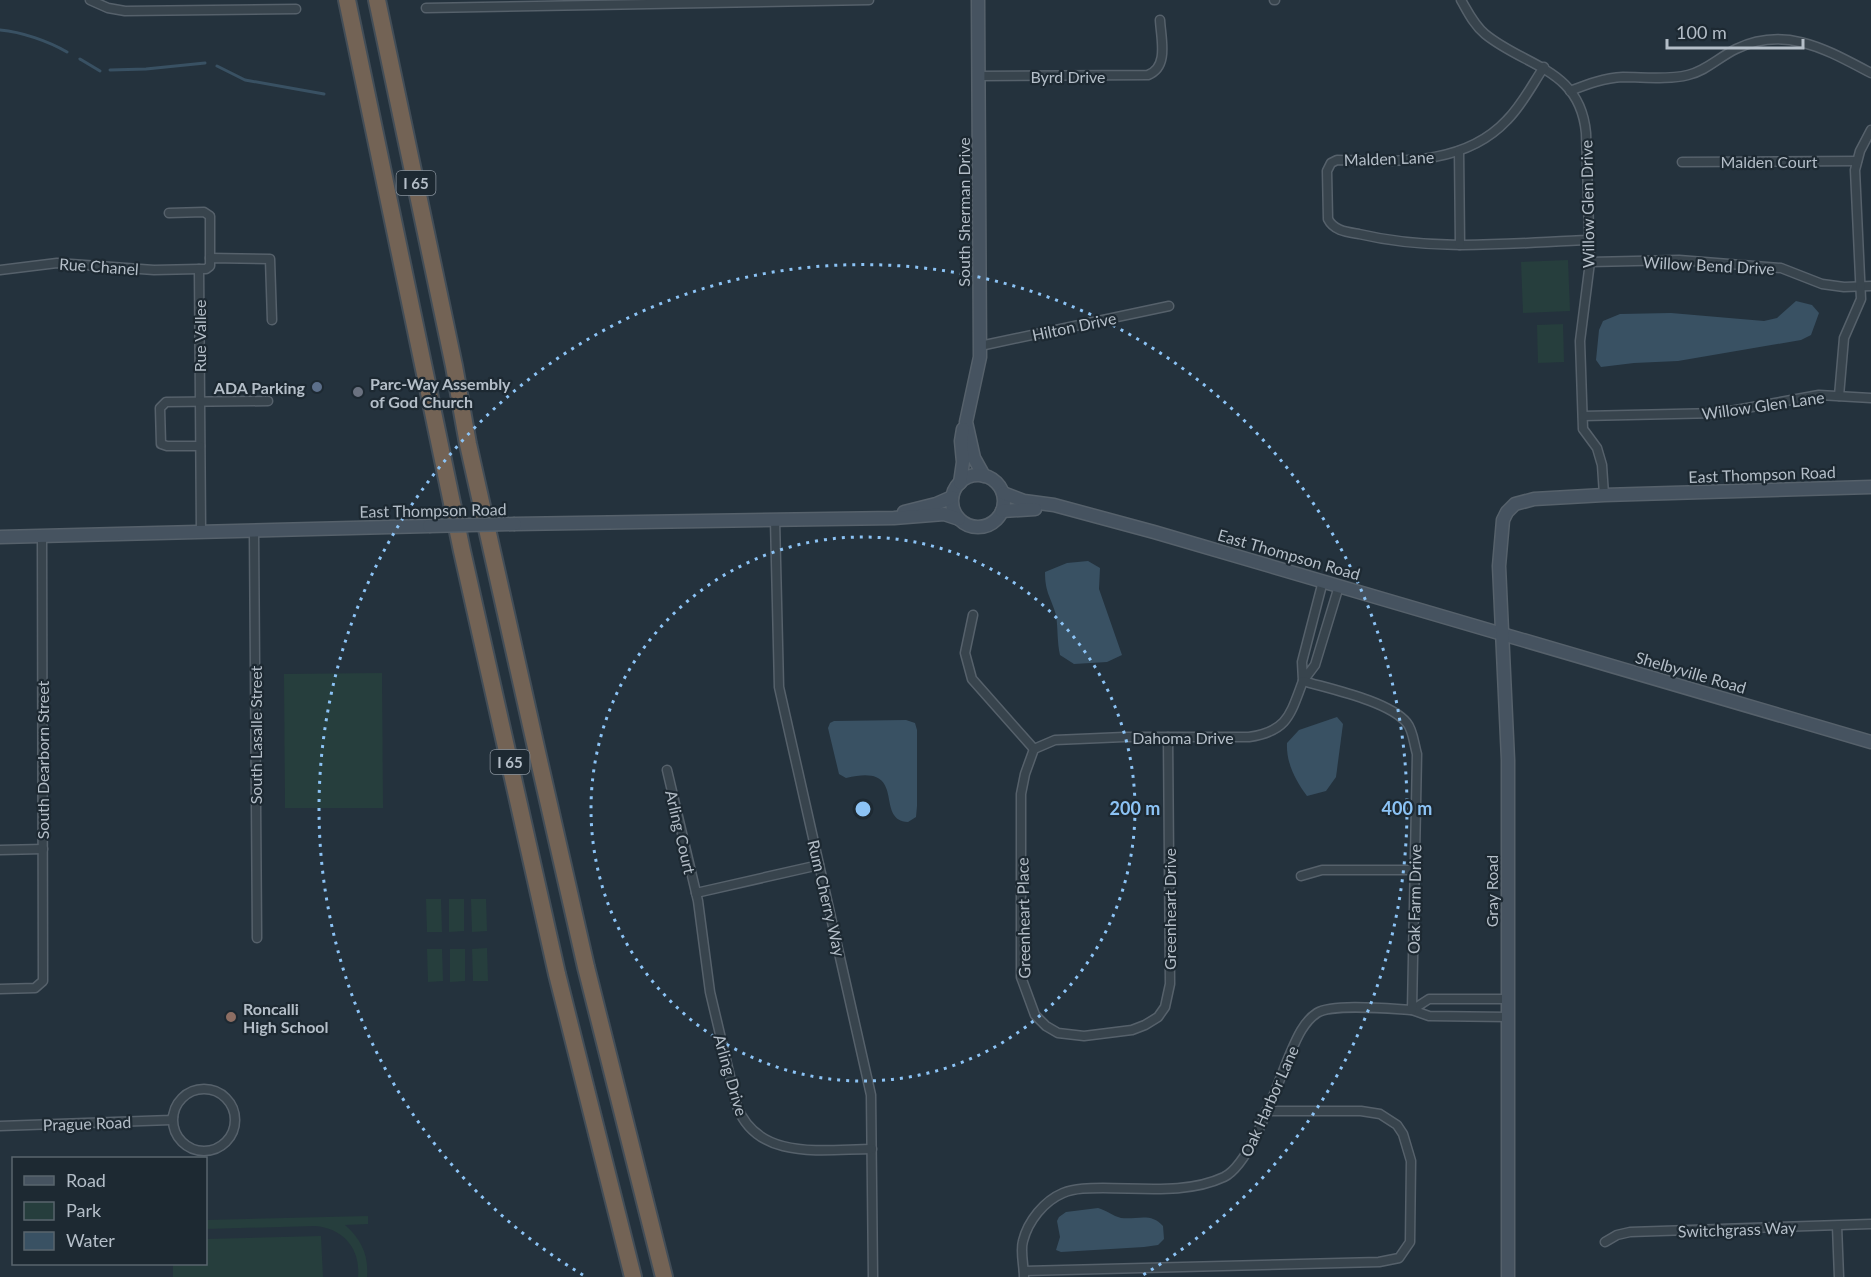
<svg xmlns="http://www.w3.org/2000/svg" width="1871" height="1277" viewBox="0 0 1871 1277" font-family="Lato,sans-serif">
  <style>
    .green { fill: #263e3d }
    .water { fill: #395163 }
    .lines { fill: none; stroke-linecap: round; stroke-linejoin: round }
    .stream { stroke: #395163; stroke-width: 3 }
    .street-casing { stroke: #56616b; stroke-width: 11 }
    .secondary-casing { stroke: #56616b; stroke-width: 15 }
    .highway-casing { stroke: #434e58; stroke-width: 20 }
    .street { stroke: #38444d; stroke-width: 8 }
    .secondary { stroke: #465360; stroke-width: 12 }
    .highway { stroke: #736355; stroke-width: 16 }
    .secondary-bridge-casing { stroke: #56616b; stroke-width: 15; stroke-linecap: butt }
    .secondary-bridge { stroke: #465360; stroke-width: 12 }
    .ring { fill: none; stroke: #8cc3f5; stroke-width: 3; stroke-dasharray: 3 6 }
    .service-dot { fill: #5c6f8a; stroke: #1d2932; stroke-width: 2 }
    .worship-dot { fill: #6b7280; stroke: #1d2932; stroke-width: 2 }
    .education-dot { fill: #8d6e63; stroke: #1d2932; stroke-width: 2 }
    .labels { text-anchor: middle; dominant-baseline: central; stroke-width: 4.5; stroke-linejoin: round; paint-order: stroke }
    .shield { fill: #1d2932; stroke: #87919b; stroke-width: 1.5 }
    .shield-label { font-size: 15px; font-weight: bold; fill: #b4bec8 }
    .street-label { font-size: 16px; fill: #b4bec8; stroke: #1d2932 }
    .poi-label { font-size: 16px; font-weight: bold; fill: #b4bec8; stroke: #1d2932; text-anchor: start }
    .centre { fill: #8cc3f5; stroke: #1d2932; stroke-width: 3 }
    .ring-label { font-size: 18px; text-anchor: middle; font-weight: bold; fill: #8cc3f5; stroke: #1d2932; stroke-width: 4.5; stroke-linejoin: round; paint-order: stroke }
  </style>
  <rect width="100%" height="100%" fill="#24323d"/>
  <g class="green">
    <path d="M1568 260 1570 311 1523 313 1521 262Z"/>
    <path d="M1563 324 1564 362 1538 363 1537 325Z"/>
    <path d="M382 673 383 808H285L284 674Z"/>
    <path d="M426 899H441L442 932H427Z"/>
    <path d="M449 899H464V931L449 932Z"/>
    <path d="M471 899H486L487 931 472 932Z"/>
    <path d="M487 948 488 981H473L472 949Z"/>
    <path d="M427 949H442L443 981 428 982Z"/>
    <path d="M450 949H465V981L450 982Z"/>
    <path d="M368 1216V1224L345 1225C361 1239 369 1255 367 1277H358C361 1249 343 1228 315 1226L206 1229V1220Z"/>
    <path d="M321 1236 323 1277H173V1264H206V1239Z"/>
  </g>
  <g class="water">
    <path d="M1796 301 1812 305 1819 313 1811 335 1801 340 1678 361 1634 363 1601 367 1596 360 1599 330 1603 321 1620 314 1671 313 1764 321 1777 318Z"/>
    <path d="M1088 561 1100 568 1099 589 1122 655 1107 662 1074 664 1060 655C1057 642 1058 627 1056 615 1051 597 1045 593 1045 572L1067 563Z"/>
    <path d="M1337 717 1343 724 1336 777 1326 791 1307 796C1295 780 1286 762 1287 743L1299 730Z"/>
    <path d="M906 720 915 723 917 730V806L916 817 908 822C873 820 910 762 846 778L839 774 828 728 830 723 834 721Z"/>
    <path d="M1098 1208C1106 1210 1113 1216 1121 1218 1137 1220 1151 1212 1163 1226L1164 1239 1158 1245 1144 1247 1061 1252 1056 1250 1060 1237 1057 1221 1059 1217 1066 1212Z"/>
  </g>
  <g class="lines">
    <g class="stream">
      <path d="M0 30C22 32 48 41 67 52"/>
      <path d="M80 59 100 71"/>
      <path d="M217 66 245 80 324 94"/>
      <path d="M110 70 146 69 205 63"/>
    </g>
    <defs>
      <g id="street">
        <path d="M90 0 108 8 125 11 296 9"/>
        <path d="M1274 0H1275"/>
        <path d="M1461 0C1468 12 1474 25 1485 34 1525 67 1580 68 1586 133L1590 262 1580 341 1583 429 1597 448 1602 465 1604 495"/>
        <path d="M426 8 869 0"/>
        <path d="M1544 67C1532 85 1522 105 1507 120 1463 167 1396 161 1337 160L1331 163 1327 171 1328 219C1334 231 1347 232 1359 234 1435 252 1512 243 1589 240"/>
        <path d="M978 76 1148 75C1169 67 1161 39 1160 20"/>
        <path d="M1570 91C1588 84 1604 78 1623 77 1644 77 1668 80 1688 75 1706 71 1719 57 1736 49 1786 25 1827 50 1871 73"/>
        <path d="M1459 151 1460 245"/>
        <path d="M1682 162 1857 161"/>
        <path d="M169 213 204 212 210 216V258"/>
        <path d="M1590 262 1679 260 1781 268 1822 284 1844 287 1871 286"/>
        <path d="M199 269 201 532"/>
        <path d="M0 270 57 263 154 270 199 269H206L210 266V258L270 259 272 320"/>
        <path d="M980 346 1169 306"/>
        <path d="M1839 396 1844 338 1861 299 1855 170 1860 151 1871 130"/>
        <path d="M1583 416 1719 413 1819 395 1871 398"/>
        <path d="M200 446H167L161 444 160 408 166 402 268 401"/>
        <path d="M775 520 779 687 871 1095 873 1277"/>
        <path d="M254 531 257 938"/>
        <path d="M1323 581 1302 662 1303 681 1315 665 1339 586"/>
        <path d="M973 615 965 653 972 679 1034 749"/>
        <path d="M1034 749 1025 774 1021 794V977L1035 1015 1046 1026 1058 1033 1084 1036 1132 1030 1145 1025 1158 1017 1165 1007 1170 984 1168 737"/>
        <path d="M667 770 698 901 710 992 737 1106C758 1162 825 1149 872 1149"/>
        <path d="M0 850 43 849"/>
        <path d="M1301 876 1322 870H1415"/>
        <path d="M696 893 819 865"/>
        <path d="M0 989 35 988 43 981 42 535"/>
        <path d="M1508 999H1429L1412 1010 1429 1016 1508 1017"/>
        <circle cx="204" cy="1120" r="31"/>
        <path d="M0 1126 171 1120 173 1116"/>
        <path d="M1837 1226 1839 1277"/>
        <path d="M1605 1242 1617 1235 1630 1232 1871 1224"/>
        <path d="M1024 1271 1379 1262 1399 1258 1410 1242 1411 1161 1403 1134 1397 1125 1380 1114 1361 1111H1266"/>
        <path d="M1024 1277C1024 1266 1020 1251 1023 1241 1028 1221 1044 1201 1063 1193 1075 1188 1090 1188 1103 1188 1143 1188 1188 1194 1224 1177 1252 1163 1277 1084 1290 1054 1296 1040 1303 1022 1317 1013 1333 1003 1392 1009 1412 1010L1417 754C1414 744 1413 730 1407 723 1389 701 1330 689 1303 681 1290 715 1288 731 1249 737H1124L1055 740 1034 749"/>
      </g>
      <g id="secondary">
        <path d="M978 0 980 357 966 422 974 458 984 476"/>
        <circle cx="978" cy="501" r="26"/>
        <path d="M960 483 963 462 961 441 963 429"/>
        <path d="M1003 493 1024 501 1054 505 1154 532 1871 742"/>
        <path d="M1002 511 1035 509"/>
        <path d="M904 512 936 504 952 497"/>
        <path d="M515 524 894 518 944 514 959 519"/>
        <path d="M0 537 429 526"/>
        <path d="M1508 1277V760L1499 566 1503 520 1507 512 1515 504 1534 499 1604 495 1871 487"/>
      </g>
      <g id="highway">
        <path d="M347 0 462 551 557 974 633 1277"/>
        <path d="M377 0 454 366 468 444 537 752 586 967 664 1277"/>
      </g>
    </defs>
    <use href="#street" class="street-casing"/>
    <use href="#secondary" class="secondary-casing"/>
    <use href="#highway" class="highway-casing"/>
    <use href="#street" class="street"/>
    <use href="#secondary" class="secondary"/>
    <use href="#highway" class="highway"/>
    <defs>
      <path id="secondary-bridge" d="M429 526 515 524"/>
    </defs>
    <use href="#secondary-bridge" class="secondary-bridge-casing"/>
    <use href="#secondary-bridge" class="secondary-bridge"/>
  </g>
  <g class="ring">
    <circle cx="863" cy="809" r="272"/>
    <path d="M583 1275A544 544 0 1 1 1143 1275"/>
  </g>
  <circle class="service-dot" cx="317" cy="387" r="6"/>
  <circle class="worship-dot" cx="358" cy="392" r="6"/>
  <circle class="education-dot" cx="231" cy="1017" r="6"/>
  <g class="labels">
    <g class="shield">
      <rect x="396.5" y="171" width="39" height="24" rx="4.5"/>
      <rect x="490.5" y="750" width="39" height="24" rx="4.5"/>
    </g>
    <g class="shield-label">
      <text x="416" y="183">I 65</text>
      <text x="510" y="762">I 65</text>
    </g>
    <g class="street-label">
      <text x="1068" y="76">Byrd Drive</text>
      <text transform="translate(1389 158) rotate(-2)">Malden Lane</text>
      <text x="1769" y="161">Malden Court</text>
      <text transform="translate(1587 204) rotate(-91)">Willow Glen Drive</text>
      <text transform="translate(963 212) rotate(-90)">South Sherman Drive</text>
      <text transform="translate(1709 265) rotate(3)">Willow Bend Drive</text>
      <text transform="translate(99 266) rotate(4)">Rue Chanel</text>
      <text transform="translate(1074 326) rotate(-12)">Hilton Drive</text>
      <text transform="translate(199 336) rotate(-90)">Rue Vallee</text>
      <text transform="translate(1763 405) rotate(-8)">Willow Glen Lane</text>
      <text transform="translate(1762 474) rotate(-2)">East Thompson Road</text>
      <text transform="translate(433 510) rotate(-1)">East Thompson Road</text>
      <text transform="translate(1289 554) rotate(16)">East Thompson Road</text>
      <text transform="translate(1691 672) rotate(16)">Shelbyville Road</text>
      <text transform="translate(255 735) rotate(-90)">South Lasalle Street</text>
      <text x="1183" y="737">Dahoma Drive</text>
      <text transform="translate(42 760) rotate(-90)">South Dearborn Street</text>
      <text transform="translate(681 832) rotate(77)">Arling Court</text>
      <text transform="translate(1491 891) rotate(-90)">Gray Road</text>
      <text transform="translate(827 898) rotate(77)">Rum Cherry Way</text>
      <text transform="translate(1414 899) rotate(-89)">Oak Farm Drive</text>
      <text transform="translate(1169 909) rotate(-90)">Greenheart Drive</text>
      <text transform="translate(1023 918) rotate(-91)">Greenheart Place</text>
      <text transform="translate(731 1075) rotate(74)">Arling Drive</text>
      <text transform="translate(1269 1101) rotate(-66)">Oak Harbor Lane</text>
      <text transform="translate(87 1123) rotate(-2)">Prague Road</text>
      <text transform="translate(1737 1229) rotate(-2)">Switchgrass Way</text>
    </g>
    <g class="poi-label">
      <text x="370" y="383">Parc-Way Assembly<tspan x="370" dy="18">of God Church</tspan></text>
      <text x="305" y="387" text-anchor="end">ADA Parking</text>
      <text x="243" y="1008">Roncalli<tspan x="243" dy="18">High School</tspan></text>
    </g>
  </g>
  <circle cx="863" cy="809" r="9" class="centre"/>
  <g class="ring-label">
    <text x="1135" y="815">200 m</text>
    <text x="1407" y="815">400 m</text>
  </g>
  <rect x="12" y="1157" width="195" height="108" fill="#1d2932" stroke="#59656e" stroke-width="1.5"/>
  <rect x="24" y="1176" width="30" height="9" fill="#465360" stroke="#59656e" stroke-width="1.5"/>
  <text x="66" y="1187" font-size="18" fill="#b4bec8">Road</text>
  <rect x="24" y="1202" width="30" height="18" fill="#263e3d" stroke="#59656e" stroke-width="1.5"/>
  <text x="66" y="1217" font-size="18" fill="#b4bec8">Park</text>
  <rect x="24" y="1232" width="30" height="18" fill="#395163" stroke="#59656e" stroke-width="1.5"/>
  <text x="66" y="1247" font-size="18" fill="#b4bec8">Water</text>
  <path d="M1667 39v9h136v-9" fill="none" stroke="#b4bec8" stroke-width="3"/>
  <text x="1676" y="39" font-size="18" fill="#b4bec8" stroke="#1d2932" stroke-width="4.5" paint-order="stroke">100 m</text>
</svg>
